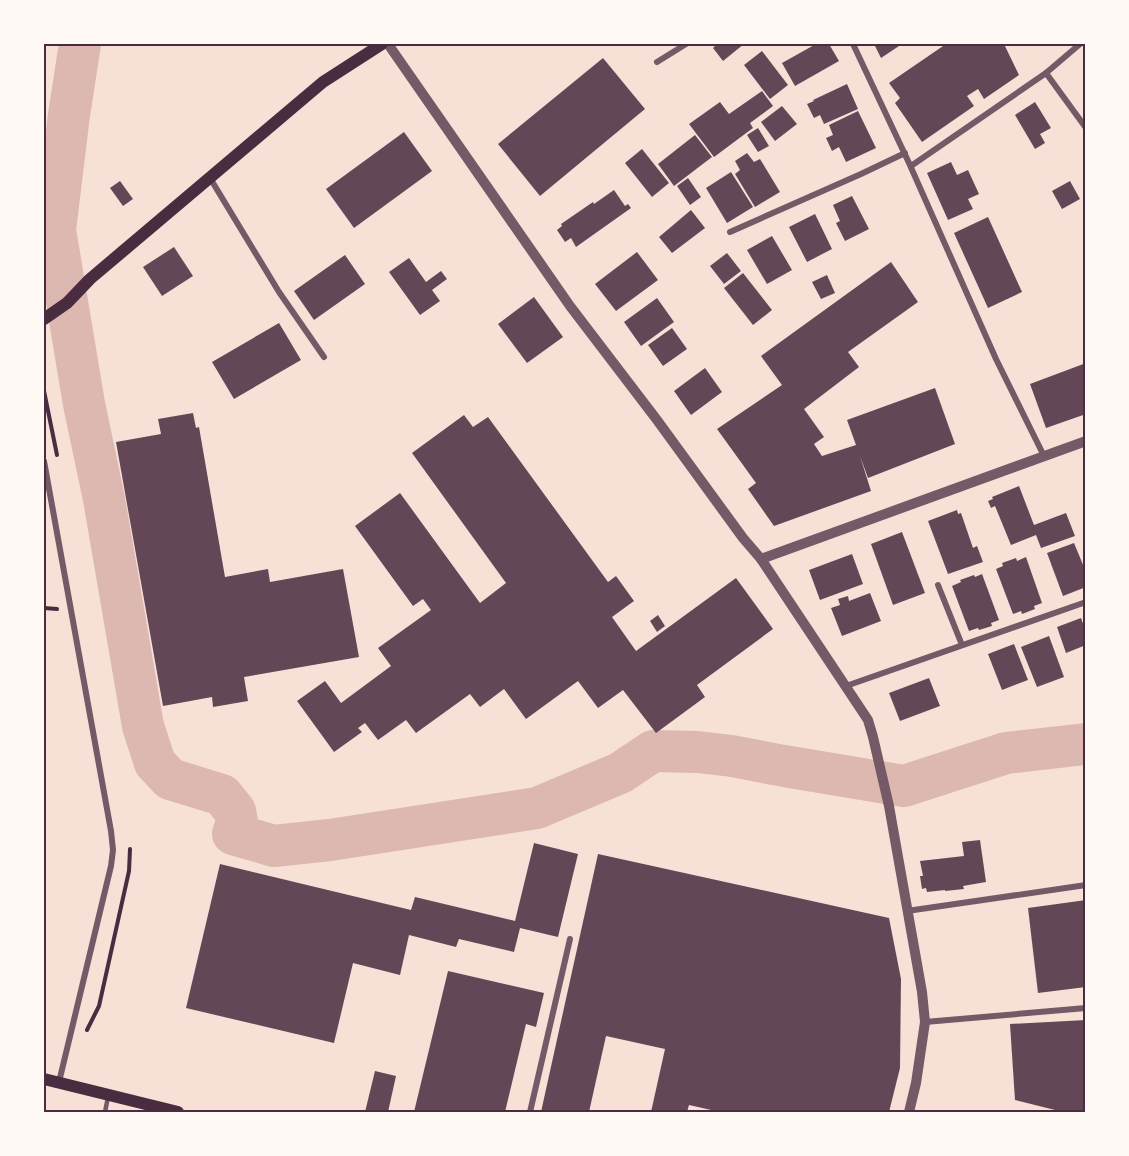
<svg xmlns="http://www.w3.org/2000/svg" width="1129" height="1156" viewBox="0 0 1129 1156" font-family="Karla,sans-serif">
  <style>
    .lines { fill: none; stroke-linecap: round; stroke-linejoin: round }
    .river { stroke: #dcb8b0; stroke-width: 42 }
    .building { fill: #644757 }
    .path { stroke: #4a2c40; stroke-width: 4 }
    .service { stroke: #755966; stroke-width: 4.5 }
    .minor { stroke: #755966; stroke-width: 6 }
    .tertiary { stroke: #755966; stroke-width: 10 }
    .secondary { stroke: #4a2c40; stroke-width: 12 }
    .neatline { fill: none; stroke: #4a2c40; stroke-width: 2 }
  </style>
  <rect width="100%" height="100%" fill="#f7e1d7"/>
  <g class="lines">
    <path class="river" d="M80 44 69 115 55 230 84 404 104 499 143 726 155 763 170 779 222 795 235 811 237 822 233 834 274 846 330 840 537 808 620 773 653 751 698 752 732 756 784 766 904 786 1006 753 1086 744"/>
  </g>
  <g class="building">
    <path d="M717 44H744L723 61 713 48Z"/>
    <path d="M816 44H829L839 61 795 86 782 63Z"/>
    <path d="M874 44H902L881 58Z"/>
    <path d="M946 44H1004L1019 75 984 99 978 89 967 96 974 106 922 142 895 103 900 98 889 83Z"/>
    <path d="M762 51 788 85 770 99 744 65Z"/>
    <path d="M603 58 645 109 540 196 498 144Z"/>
    <path d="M847 84 858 109 824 124 820 115 814 118 807 104 814 101 813 100Z"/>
    <path d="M762 91 773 106 750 123 753 128 714 157 689 124 720 102 729 114Z"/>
    <path d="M1035 102 1051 128 1040 134 1045 143 1035 149 1015 115Z"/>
    <path d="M782 106 797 124 775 141 761 122Z"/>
    <path d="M858 111 876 148 846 162 839 147 832 151 826 138 833 135 829 125Z"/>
    <path d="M758 128 769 146 758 152 747 135Z"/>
    <path d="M404 132 432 171 354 228 326 189Z"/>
    <path d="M695 135 712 157 674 186 658 164Z"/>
    <path d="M642 149 669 183 652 197 625 163Z"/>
    <path d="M747 153 754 162 760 159 780 192 755 207 735 174 740 170 735 161Z"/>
    <path d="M951 162 957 175 968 170 979 194 968 199 973 209 948 220 927 173Z"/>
    <path d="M731 172 753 207 727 223 706 188Z"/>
    <path d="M688 178 701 197 690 205 677 186Z"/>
    <path d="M120 181 133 199 123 206 110 188Z"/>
    <path d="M1070 181 1080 199 1062 209 1052 191Z"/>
    <path d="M614 190 625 206 628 204 631 208 576 247 571 238 565 242 557 230 562 226 561 224 593 202 594 204Z"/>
    <path d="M852 196 869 229 845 241 836 223 840 221 833 205Z"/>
    <path d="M691 210 705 228 672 253 659 237Z"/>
    <path d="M815 214 832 249 807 262 789 227Z"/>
    <path d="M988 217 1022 292 988 308 954 233Z"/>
    <path d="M772 236 792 270 767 284 747 250Z"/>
    <path d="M174 247 193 276 162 296 143 267Z"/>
    <path d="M637 252 658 280 616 311 595 284Z"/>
    <path d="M727 253 741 271 724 284 710 266Z"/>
    <path d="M345 255 365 284 314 320 294 291Z"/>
    <path d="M409 258 426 282 441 271 447 279 432 290 440 301 420 315 389 272Z"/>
    <path d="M891 262 918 302 848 352 859 367 804 409 824 437 814 444 822 456 856 445 847 420 935 388 955 444 868 478 860 456 871 491 774 526 748 489 756 483 717 429 782 385 761 356Z"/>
    <path d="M743 273 772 310 753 325 724 288Z"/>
    <path d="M827 275 835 293 821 299 812 282Z"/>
    <path d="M534 297 563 337 527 363 498 324Z"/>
    <path d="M657 298 674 322 641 346 624 322Z"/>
    <path d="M279 323 301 360 234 399 212 362Z"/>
    <path d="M672 328 687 349 663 366 648 345Z"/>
    <path d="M1086 363V414L1046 428 1030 384Z"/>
    <path d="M705 368 722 392 691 415 674 391Z"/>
    <path d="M193 413 196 428 199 427 225 577 268 569 270 582 343 569 359 657 244 677 248 701 213 707 212 697 163 706 116 442 161 434 158 419Z"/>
    <path d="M464 415 473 427 488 417 608 582 616 576 634 601 612 617 636 651 736 578 773 629 697 685 705 697 656 733 623 690 598 708 578 681 526 719 504 689 480 707 470 694 416 733 406 720 378 740 365 723 358 728 362 732 334 752 297 701 325 681 341 703 391 666 378 648 431 610 423 599 413 606 355 526 400 493 480 603 506 583 412 453Z"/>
    <path d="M1019 486 1034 525 1066 513 1075 536 1041 548 1036 535 1011 545 995 506 991 508 988 501 993 499 992 497Z"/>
    <path d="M957 510 958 514 961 513 973 548 977 546 983 562 948 574 928 521Z"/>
    <path d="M902 532 925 593 893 605 871 544Z"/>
    <path d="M1074 543 1086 572V587L1063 596 1047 553Z"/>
    <path d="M852 554 863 584 820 600 809 570Z"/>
    <path d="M1026 557 1042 603 1034 606 1035 609 1022 614 1021 611 1013 614 996 569 1003 566 1002 563 1016 558 1017 561Z"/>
    <path d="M982 574 999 620 991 623 992 626 979 630 978 628 969 631 952 586 961 582 960 580 974 575 975 577Z"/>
    <path d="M870 593 881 621 842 636 831 608 840 605 838 599 848 596 849 601Z"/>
    <path d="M658 615 665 626 657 632 650 621Z"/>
    <path d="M1081 618 1086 632V645L1066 653 1057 627Z"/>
    <path d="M1049 636 1064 677 1037 687 1021 647Z"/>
    <path d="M1014 644 1028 680 1002 690 988 654Z"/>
    <path d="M929 678 940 706 900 721 889 693Z"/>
    <path d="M980 840 986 882 963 886 964 889 945 891V890L927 892 926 888 922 889 920 876H923L920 861 964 856 962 842Z"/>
    <path d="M534 843 578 854 558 937 520 928 514 952 459 939 456 947 409 935 400 975 353 963 334 1043 186 1008 220 864 411 910 415 897 515 921Z"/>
    <path d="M598 854 889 918 901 979 900 1068 889 1112H720L689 1105 687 1112H651L665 1049 606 1036 589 1112H541Z"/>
    <path d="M1086 900V987L1038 993 1028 908Z"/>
    <path d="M448 971 544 993 536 1027 526 1024 505 1112H414Z"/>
    <path d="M1086 1020V1112H1063L1015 1100 1010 1024Z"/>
    <path d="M375 1071 396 1076 388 1112H365Z"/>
  </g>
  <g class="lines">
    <g class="path">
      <path d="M44 391 57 455"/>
      <path d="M44 608 57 609"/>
      <path d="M87 1030 99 1006 129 871 130 849"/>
    </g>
    <path class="service" d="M105 1112 108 1097"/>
    <g class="minor">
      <path d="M853 44 909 163 996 359 1044 456"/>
      <path d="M657 62 686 44"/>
      <path d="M1046 73 1086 128"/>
      <path d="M911 166 1046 73 1080 44"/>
      <path d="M210 178 279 292 324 357"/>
      <path d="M730 232 861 174 905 153"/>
      <path d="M44 461 111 831 113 850 111 866 59 1082"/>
      <path d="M938 585 962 645"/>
      <path d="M846 686 1086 602"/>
      <path d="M907 911 1086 885"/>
      <path d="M925 1022 1086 1008"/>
      <path d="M530 1112 570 939"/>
    </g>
    <g class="tertiary">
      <path d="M388 44 570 306 657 420 743 538 761 559 868 720 873 737 889 806 922 992 925 1022 916 1083 909 1112"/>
      <path d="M761 559 1086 441"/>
    </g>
    <g class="secondary">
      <path d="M44 319 67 303 90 279 323 82 382 44"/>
      <path d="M44 1079 178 1112"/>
    </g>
  </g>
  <rect width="1129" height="1156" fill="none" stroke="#fffaf5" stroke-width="90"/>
  <rect x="45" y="45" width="1039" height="1066" class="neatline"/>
</svg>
